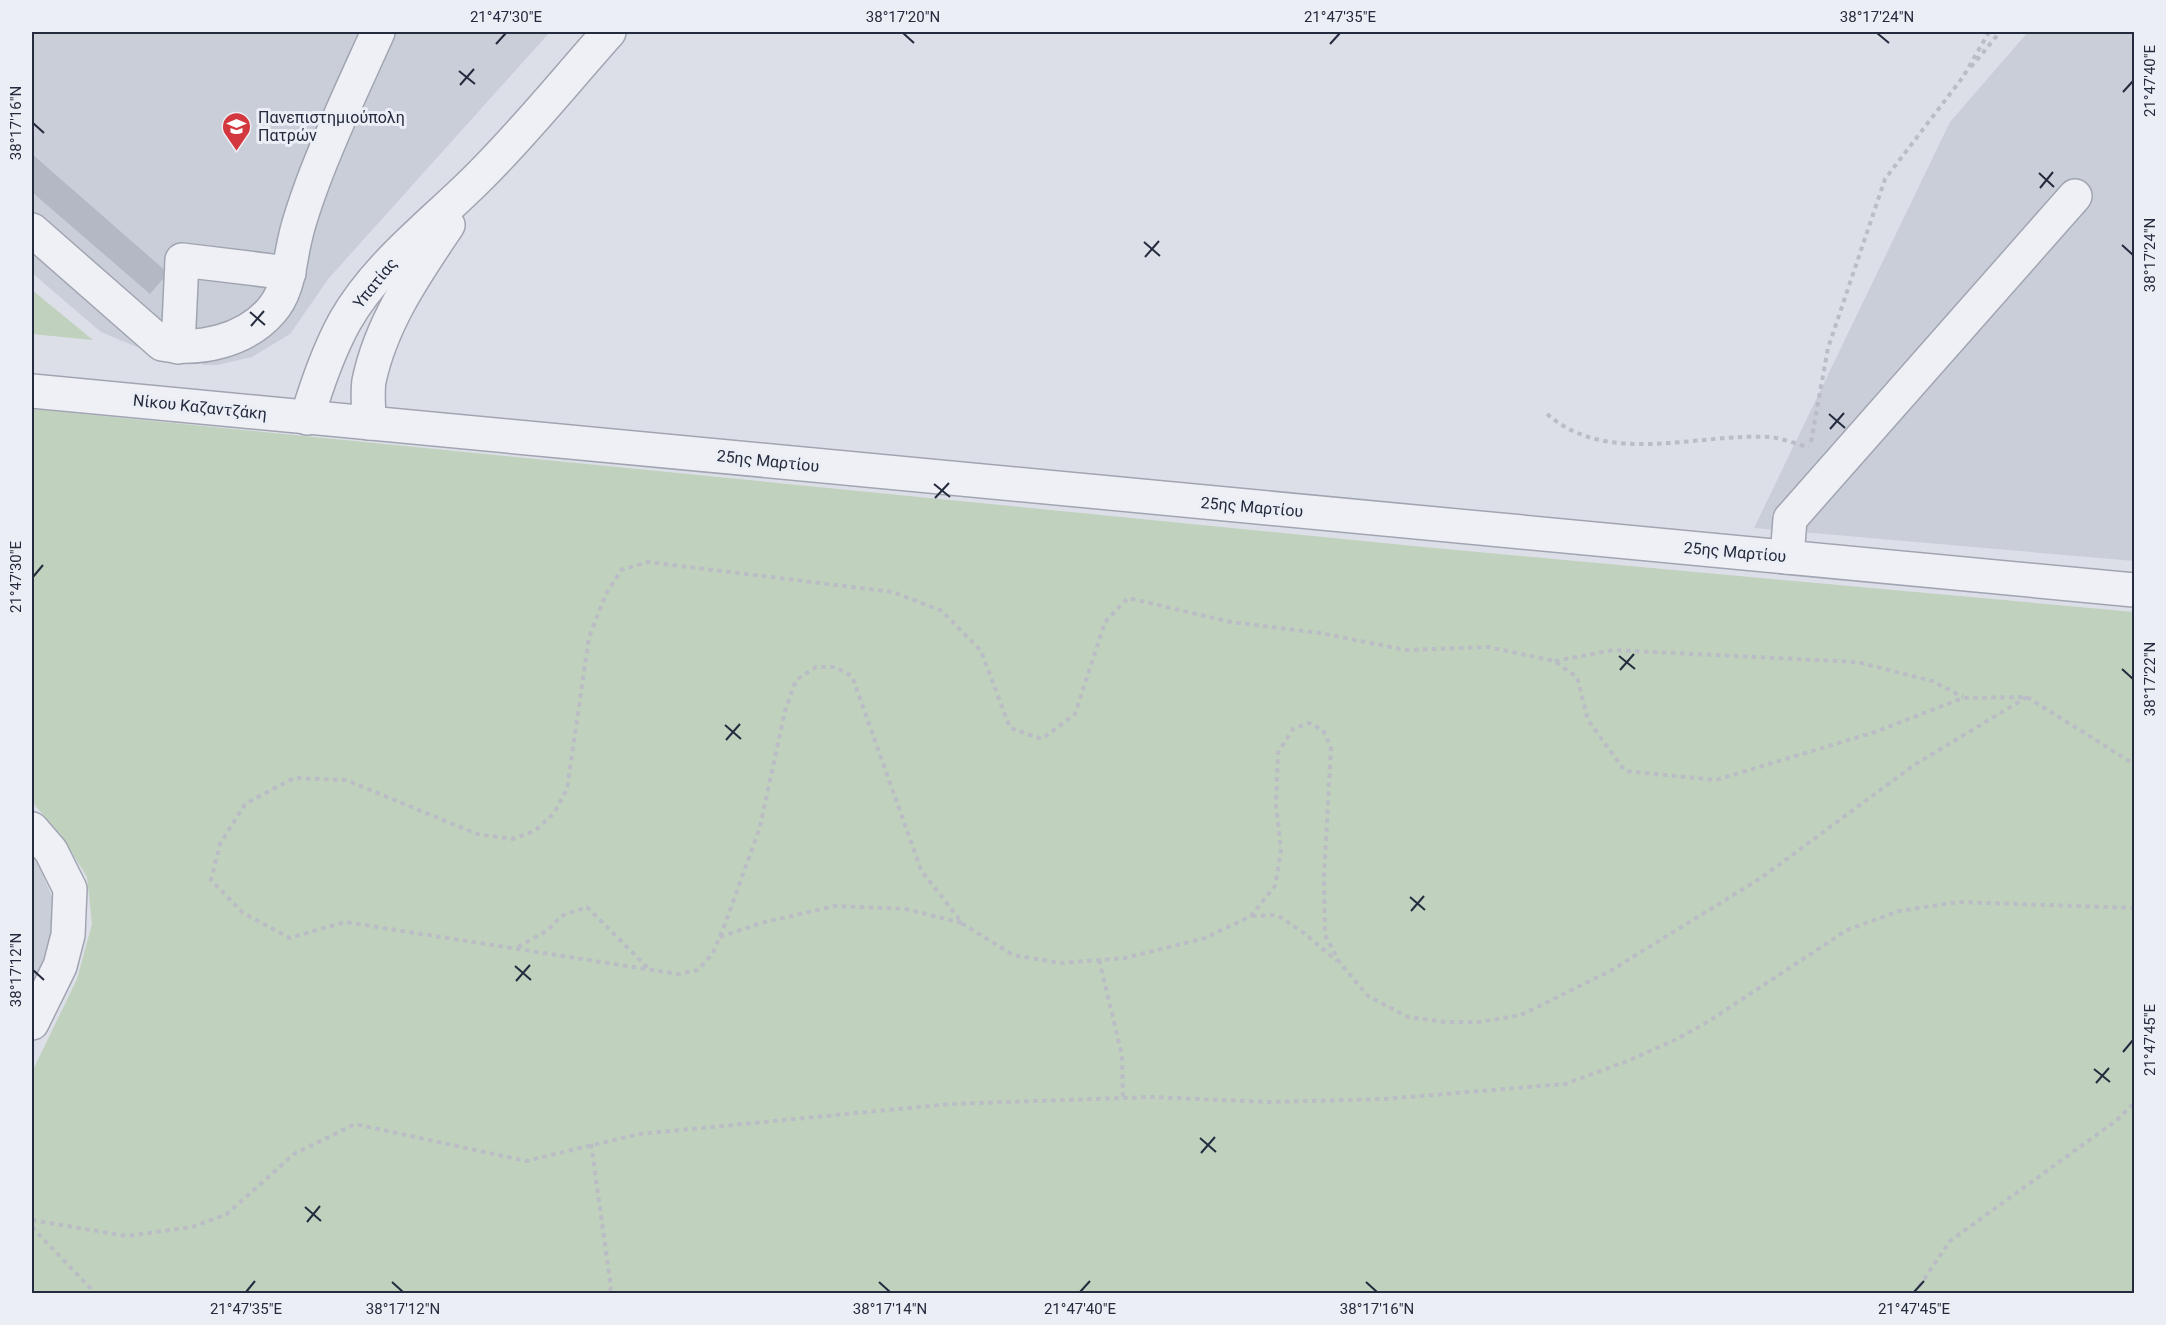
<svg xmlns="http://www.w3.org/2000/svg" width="2166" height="1325" viewBox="0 0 2166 1325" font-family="Roboto,sans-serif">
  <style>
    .built { fill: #caced9 }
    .green { fill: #c0d1bd }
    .building { fill: #b3b8c4 }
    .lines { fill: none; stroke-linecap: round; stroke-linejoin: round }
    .minor-casing { stroke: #a1a5b1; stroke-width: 36 }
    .path { stroke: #babdc5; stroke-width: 4; stroke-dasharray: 4.5 4.5; stroke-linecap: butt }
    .minor { stroke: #eff0f5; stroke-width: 33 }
    .ticks { fill: none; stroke: #252b3e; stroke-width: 2 }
    .labels { text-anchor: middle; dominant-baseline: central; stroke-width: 6; stroke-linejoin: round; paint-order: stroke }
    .poi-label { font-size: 16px; fill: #252b3e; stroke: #ebeef5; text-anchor: start }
    .street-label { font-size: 16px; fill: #252b3e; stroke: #ebeef5 }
    .neatline { fill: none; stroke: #252b3e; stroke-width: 2 }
    .ticks-label { font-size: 15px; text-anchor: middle; fill: #252b3e }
  </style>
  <rect width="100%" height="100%" fill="#dcdfe7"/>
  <g class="built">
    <path d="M32 32H550L329 278 290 334 252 357 217 365H204L195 358 139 348 101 332 32 273Z"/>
    <path d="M2028 32H2134V561L1754 528 1950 122Z"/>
    <path d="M32 851 54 901 49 954 32 987Z"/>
  </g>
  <g class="green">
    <path d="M32 290 93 340 32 334Z"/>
    <path d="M32 409 1434 548 2134 612V1293H32V1072L77 979 92 924 87 877 61 835 32 802Z"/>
  </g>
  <path class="building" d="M32 154 168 273 150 294 32 192Z"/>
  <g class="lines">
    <defs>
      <g id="minor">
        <path d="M32 230 162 344C199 351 245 341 271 311 289 291 289 264 295 239 299 220 306 201 313 182 332 131 356 81 378 32"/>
        <path d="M178 347 182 260 289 273"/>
        <path d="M32 391 2134 590"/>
        <path d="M307 418C317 384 328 352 345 321 378 263 436 221 482 174 527 129 567 79 609 32"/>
        <path d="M369 423C369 410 367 394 369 381 381 323 415 274 448 225"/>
        <path d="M1787 557 1790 519 2075 196"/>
        <path d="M32 829 51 851 70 889 68 935 60 966 32 1023"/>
      </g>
    </defs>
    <use href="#minor" class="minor-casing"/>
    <g class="path">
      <path d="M1971 67 2000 32"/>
      <path d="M1547 414C1608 467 1696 433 1769 437 1782 438 1796 444 1809 447"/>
      <path d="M1811 442 1828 348 1885 179 1963 77 1989 32"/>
      <path d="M1555 661 1613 650 1857 662 1932 681 1963 697"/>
      <path d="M2027 697 1914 765 1761 878 1610 971 1521 1015 1479 1022H1445L1408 1017 1368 996 1340 963 1325 935 1324 876 1331 748 1323 730 1309 723 1293 729 1278 753 1276 805 1281 851 1275 886 1251 916 1205 938 1125 958 1060 963 1013 955 963 924 921 870 852 676 835 667H816L796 680 785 711 760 827 725 924 713 953 698 970 678 974 345 922 290 938 243 913 211 880 220 844 245 804 294 778 346 780 477 834 512 839 535 831 554 813 567 789 589 637 606 594 621 570 648 562 893 592 942 611 981 651 1010 728 1042 739 1075 714 1105 622 1128 598 1231 622 1320 633 1406 650 1488 647 1554 661 1577 677 1588 720 1625 771 1716 780 1875 732 1963 698 2027 697 2134 764"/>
      <path d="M1252 916 1277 915 1304 933 1337 961"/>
      <path d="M720 937 761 923 835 906 906 909 962 923"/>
      <path d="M518 947 548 930 561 916 587 907 650 970"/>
      <path d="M1099 960 1122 1055 1123 1098"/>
      <path d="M591 1144 611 1287 609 1294"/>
      <path d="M32 1220 127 1236 192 1227 227 1214 294 1154 355 1124 526 1161 639 1134 950 1104 1151 1097 1269 1102 1384 1099 1565 1084 1625 1062 1675 1040 1709 1021 1847 930 1899 911 1959 902 2134 908"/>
      <path d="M32 1227 96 1294"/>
      <path d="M1914 1294 1950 1241 2117 1120 2134 1103"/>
    </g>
    <use href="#minor" class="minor"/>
  </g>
  <path class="ticks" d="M903 33 914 43M1877 33 1889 43M496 44 506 33M1330 44 1340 33M459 71 475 84M460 85 474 69M2123 92 2133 81M33 123 44 133M2039 173 2054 187M2040 188 2053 172M1144 242 1160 256M2122 245 2133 255M1145 257 1159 241M250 312 265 325M251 326 264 311M1829 414 1845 428M1830 429 1844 413M934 484 950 497M935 498 949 483M33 577 43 565M1619 656 1635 669M2122 669 2133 679M1620 670 1634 654M725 725 741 739M726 740 740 724M1410 897 1425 910M1411 911 1424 896M515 966 531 980M33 970 44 980M516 981 530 965M2123 1052 2133 1040M2094 1069 2110 1082M2096 1083 2109 1068M1200 1138 1216 1152M1201 1153 1215 1137M305 1207 321 1221M307 1222 320 1206M392 1282 403 1292M879 1282 890 1292M1366 1282 1377 1292M246 1292 255 1281M1080 1292 1090 1281M1914 1292 1924 1281"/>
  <defs>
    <symbol id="university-pin" viewBox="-11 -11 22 30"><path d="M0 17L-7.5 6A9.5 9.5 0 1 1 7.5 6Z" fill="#d4383f" stroke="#ebeef5"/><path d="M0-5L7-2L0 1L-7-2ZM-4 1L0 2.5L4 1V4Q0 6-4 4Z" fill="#fff"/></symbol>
  </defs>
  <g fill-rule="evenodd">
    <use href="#university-pin" x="220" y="110" width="33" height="45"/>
  </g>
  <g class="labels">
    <g class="poi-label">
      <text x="258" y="117">Πανεπιστημιούπολη<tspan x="258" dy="18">Πατρών</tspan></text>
    </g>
    <g class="street-label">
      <text transform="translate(375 283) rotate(-51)">Υπατίας</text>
      <text transform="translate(200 407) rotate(6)">Νίκου Καζαντζάκη</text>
      <text transform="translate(768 461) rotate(6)">25ης Μαρτίου</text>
      <text transform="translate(1252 507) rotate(5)">25ης Μαρτίου</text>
      <text transform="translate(1735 552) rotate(5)">25ης Μαρτίου</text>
    </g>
  </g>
  <rect width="2166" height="1325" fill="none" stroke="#ebeef5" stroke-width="66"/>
  <rect x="33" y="33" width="2100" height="1259" class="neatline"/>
  <g class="ticks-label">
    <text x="506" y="22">21°47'30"E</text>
    <text x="903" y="22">38°17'20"N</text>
    <text x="1340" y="22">21°47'35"E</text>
    <text x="1877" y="22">38°17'24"N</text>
    <text transform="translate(2150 81) rotate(-90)" y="5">21°47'40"E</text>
    <text transform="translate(16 123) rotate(-90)" y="5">38°17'16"N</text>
    <text transform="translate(2150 255) rotate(-90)" y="5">38°17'24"N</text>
    <text transform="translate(16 577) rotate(-90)" y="5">21°47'30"E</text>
    <text transform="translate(2150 679) rotate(-90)" y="5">38°17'22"N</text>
    <text transform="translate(16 970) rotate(-90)" y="5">38°17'12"N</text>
    <text transform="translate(2150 1040) rotate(-90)" y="5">21°47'45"E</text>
    <text x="246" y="1314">21°47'35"E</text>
    <text x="403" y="1314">38°17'12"N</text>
    <text x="890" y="1314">38°17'14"N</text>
    <text x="1080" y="1314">21°47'40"E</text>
    <text x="1377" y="1314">38°17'16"N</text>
    <text x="1914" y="1314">21°47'45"E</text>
  </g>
</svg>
